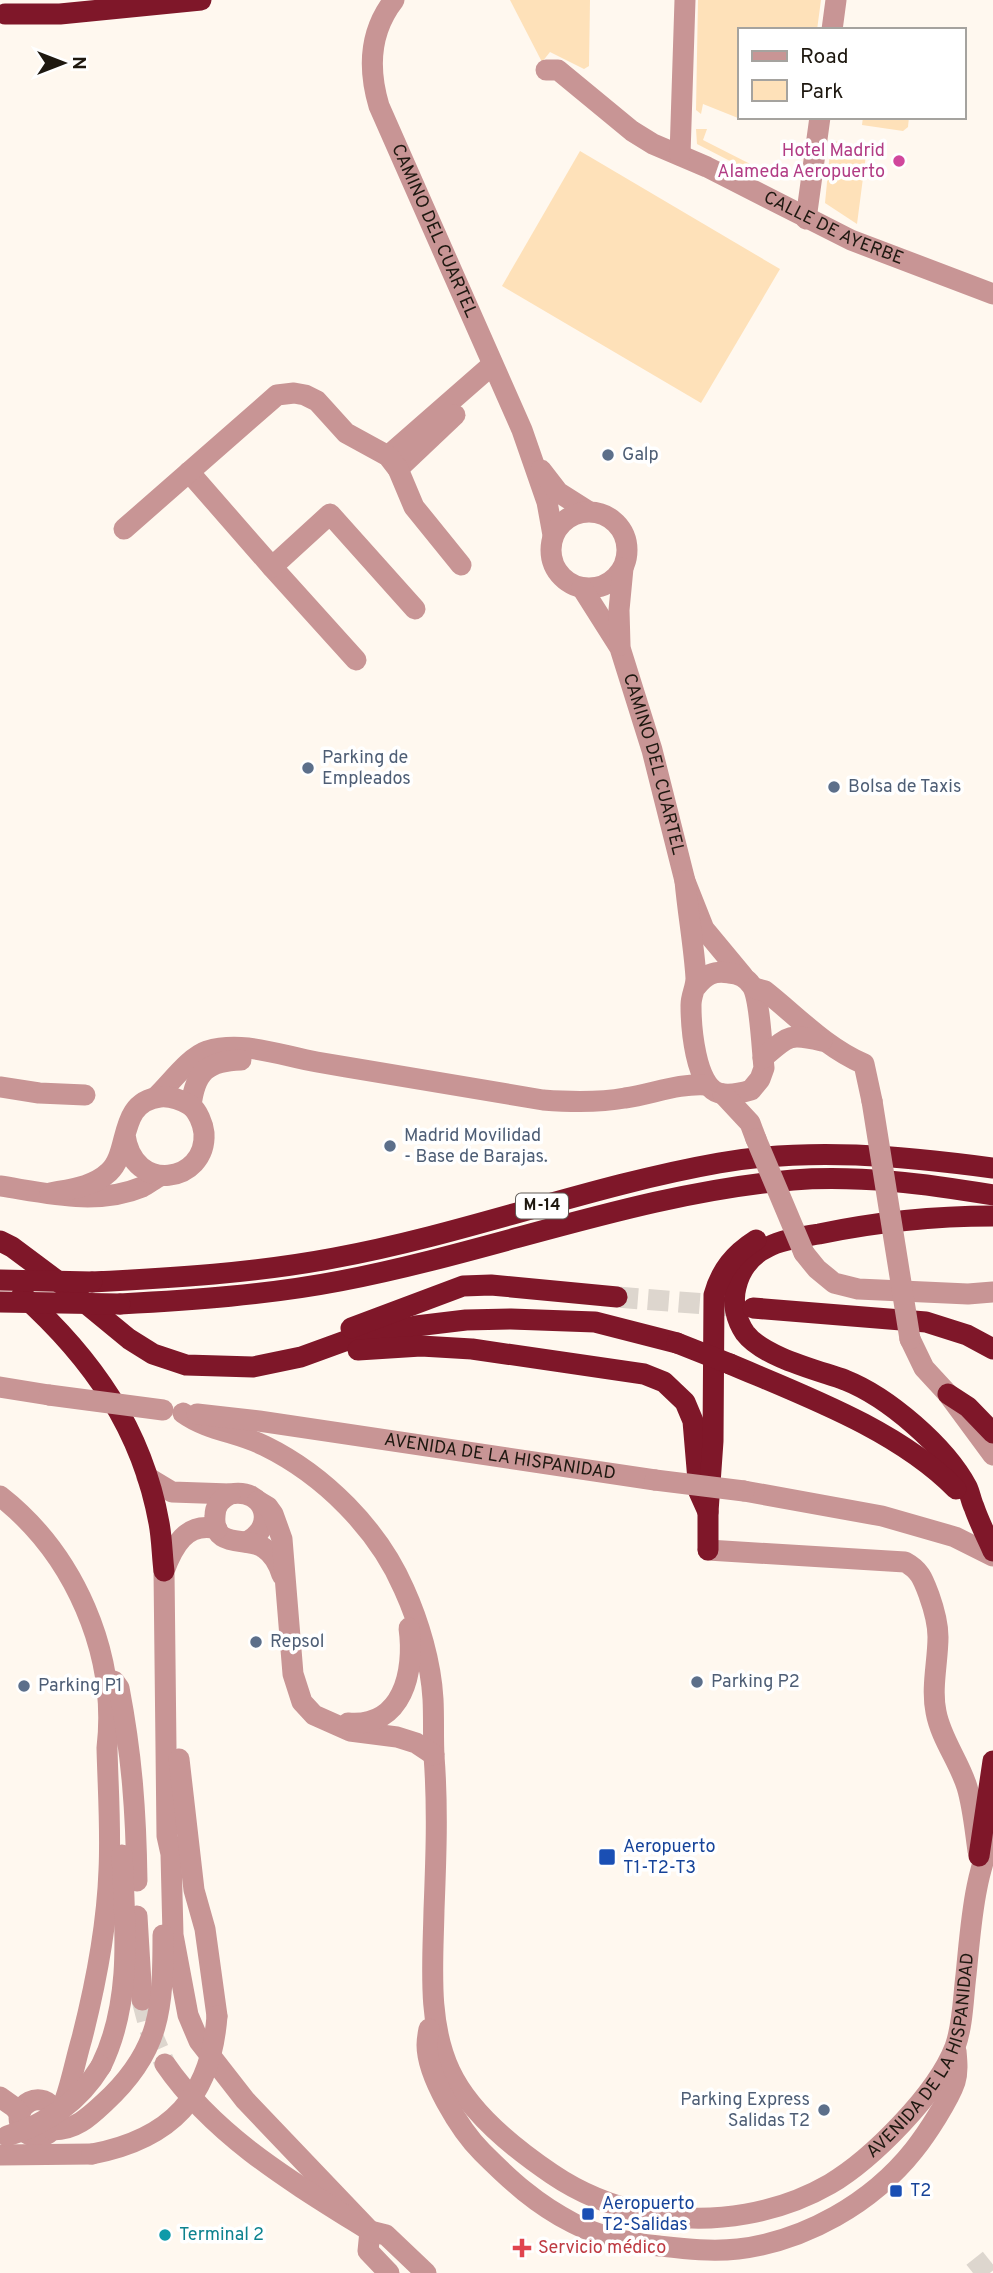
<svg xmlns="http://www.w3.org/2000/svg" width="993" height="2273" viewBox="0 0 993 2273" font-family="Overpass,sans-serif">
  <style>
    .green { fill: #fee1b9 }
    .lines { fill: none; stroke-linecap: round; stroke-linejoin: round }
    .minor-tunnel { stroke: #ddd6ce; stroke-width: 21; stroke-dasharray: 21 10; stroke-linecap: butt }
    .highway-tunnel { stroke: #ddd6ce; stroke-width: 21; stroke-dasharray: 21 10; stroke-linecap: butt }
    .minor { stroke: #c89595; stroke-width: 21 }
    .highway { stroke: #7f1729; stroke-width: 21 }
    .minor-bridge { stroke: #c89595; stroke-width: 21 }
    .highway-bridge { stroke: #7f1729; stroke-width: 21 }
    .hotel-dot { fill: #d1479c; stroke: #fff; stroke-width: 2.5 }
    .service-dot { fill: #5c6f8a; stroke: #fff; stroke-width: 2.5 }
    .transit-dot { fill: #1a4fb4; stroke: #fff; stroke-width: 2.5 }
    .culture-dot { fill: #0f9aa8; stroke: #fff; stroke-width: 2.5 }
    .health-dot { fill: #e0444e; stroke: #fff; stroke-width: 2.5 }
    .labels { text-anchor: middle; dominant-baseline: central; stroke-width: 7; stroke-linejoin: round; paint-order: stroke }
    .shield { fill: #fff; stroke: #625d58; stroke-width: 2 }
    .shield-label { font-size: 16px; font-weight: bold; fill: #1e1810 }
    .hotel-label { font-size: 18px; fill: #b23c85; stroke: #fff; text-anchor: end }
    .street-label { font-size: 18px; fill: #1e1810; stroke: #fff }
    .service-label { font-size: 18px; fill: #4e5e75; stroke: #fff; text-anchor: start }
    .transit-label { font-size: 18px; fill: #164399; stroke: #fff; text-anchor: start }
    .culture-label { font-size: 18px; fill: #0d838f; stroke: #fff; text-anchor: start }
    .health-label { font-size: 18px; fill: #be3a42; stroke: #fff; text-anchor: start }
  </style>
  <rect width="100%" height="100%" fill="#fff8ef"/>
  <g class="green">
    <path d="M510 0H590L589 66 584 69 550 52 542 62Z"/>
    <path d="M698 0H821L817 30H739V117H744L743 120 703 104 701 114 696 110Z"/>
    <path d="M863 117H909L908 127 903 131 862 125Z"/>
    <path d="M696 129H707L703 140 764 171 761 177 697 144Z"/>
    <path d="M831 141 841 142 840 156H851L852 153 866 155 857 224 825 203Z"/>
    <path d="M580 151 780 269 701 403 502 286Z"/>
  </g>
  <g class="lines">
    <g class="minor-tunnel">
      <path d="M142 2000 150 2030 165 2064"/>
      <path d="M973 2273 993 2257"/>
    </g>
    <path class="highway-tunnel" d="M617 1297 730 1306"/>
    <g class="minor">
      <path id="s1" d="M394 0C369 32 368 69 379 106L522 430 547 502 553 535"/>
      <path d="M832 30 836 0"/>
      <path id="s2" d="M546 70H558L632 131 653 144 707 167 851 240 993 294"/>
      <path d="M680 155 685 0"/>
      <path d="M806 219 820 117"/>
      <path d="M388 456 492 365"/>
      <path d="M398 469 455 415"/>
      <path d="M541 470 558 492 588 511"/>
      <path d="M189 472 272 567 356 660"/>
      <circle cx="589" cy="550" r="38"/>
      <path d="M124 529 277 395 294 393 305 395 317 401 346 433 388 456 398 469 414 507 461 565"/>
      <path d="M272 567 330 514 415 609"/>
      <path id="s3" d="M582 588 620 648 652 750 685 881 704 929 743 976"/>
      <path d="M620 645 619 610 623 568"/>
      <path d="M685 881C688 914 694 946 696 978 696 988 691 995 691 1005 691 1026 695 1086 719 1093 729 1096 741 1093 751 1090L760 1079 764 1068C762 1050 760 998 752 986 746 977 739 974 729 973 714 970 705 975 696 987"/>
      <path d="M754 988 765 991C798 1017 825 1047 864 1064L872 1101"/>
      <path d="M763 1058C788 1036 788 1033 822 1041"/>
      <path d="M0 1087 39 1093 85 1095"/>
      <path d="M723 1094 750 1123 756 1139"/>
      <path d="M156 1097C170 1084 189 1057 207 1051 243 1040 282 1056 317 1062 392 1075 467 1087 543 1100 570 1102 598 1103 625 1098 653 1094 678 1083 707 1085"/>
      <path d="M191 1106C195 1072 207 1061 241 1060"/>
      <path d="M0 1186C46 1193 97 1206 142 1187 148 1184 154 1179 160 1176"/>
      <path d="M50 1193C71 1189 93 1187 109 1172 131 1152 117 1102 160 1097 170 1096 181 1100 190 1105 198 1111 203 1124 204 1133 207 1183 133 1195 125 1135"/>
      <path d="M804 1253 817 1269 834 1283 858 1289 968 1294 993 1292"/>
      <path d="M910 1339 924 1368 948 1394 993 1455"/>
      <path d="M0 1387 49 1395"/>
      <path id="s4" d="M183 1413C208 1431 238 1432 265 1446 324 1475 378 1529 404 1589 419 1622 431 1663 433 1699 434 1718 433 1737 434 1756 438 1807 436 1859 434 1910 433 1963 427 2022 450 2071 469 2112 515 2149 552 2174 608 2212 679 2226 746 2214 775 2209 804 2199 830 2184 872 2159 937 2094 955 2047 963 2025 963 1999 966 1975 969 1946 971 1916 977 1887 980 1871 985 1855 990 1840"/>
      <path id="s5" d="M197 1414 259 1421 655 1480"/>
      <path d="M147 1477 172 1492 230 1494C265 1487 278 1527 246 1542"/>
      <path d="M744 1491 882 1516 955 1537 993 1556"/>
      <path d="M230 1494C221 1499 215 1505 215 1516 212 1550 248 1536 264 1548 273 1554 279 1565 282 1575"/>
      <path d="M0 1496C74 1554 118 1653 107 1748 108 1789 111 1829 109 1870 107 1927 96 1983 82 2038 76 2058 72 2080 65 2100 63 2104 57 2108 56 2113 55 2119 57 2123 53 2128 46 2139 29 2139 22 2128 9 2105 44 2086 56 2113"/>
      <path d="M258 1501 268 1507 273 1514 282 1539 293 1674 302 1702 314 1715 350 1731 397 1737 416 1743 434 1755"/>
      <path d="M217 1529C186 1521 173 1547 164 1571L167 1836 171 1854 173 1935 188 2015 199 2041 245 2100 370 2231 368 2251 389 2273"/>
      <path d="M708 1550 905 1562C920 1570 923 1579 929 1595 934 1609 938 1622 938 1637 938 1661 931 1688 936 1712 941 1739 959 1761 967 1787 973 1807 975 1830 978 1851"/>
      <path d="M114 1681 119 1688C132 1756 136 1812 137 1881"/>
      <path d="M348 1723C403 1728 415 1671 409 1628"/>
      <path d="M179 1759 194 1890 205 1929 217 2016"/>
      <path d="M137 1916 142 2000"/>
      <path d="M429 2029C428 2034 427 2040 427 2045 427 2076 460 2130 482 2152 511 2181 536 2204 573 2223 600 2237 629 2243 659 2246 686 2249 712 2252 738 2249 805 2241 872 2203 914 2150 926 2135 949 2100 955 2082 958 2072 957 2062 956 2051"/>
      <path d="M165 2064C216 2138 295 2184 370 2231L386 2235 426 2273"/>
      <path d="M101 2066C133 2001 125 1925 122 1855"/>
      <path d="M0 2097 14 2107 20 2114"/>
      <path d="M53 2130C75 2130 88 2118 104 2103 161 2051 163 2008 163 1935"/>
      <path d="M0 2155 92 2154"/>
    </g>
    <g class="highway">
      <path d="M5 14H60L201 0"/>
      <path d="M993 1216C934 1216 876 1222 819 1234 802 1237 783 1239 768 1247 751 1255 740 1270 736 1287 732 1302 736 1320 745 1333 763 1357 817 1370 845 1380 888 1397 945 1446 967 1487 970 1493 971 1501 974 1507 979 1522 987 1537 993 1551"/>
      <path d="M0 1241 12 1247 67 1288 129 1339 153 1354 186 1365 253 1367 301 1357 345 1341 416 1326 466 1320 511 1319 595 1322 677 1343"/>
      <path d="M92 1282C174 1278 254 1273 334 1258 465 1234 589 1186 719 1163 810 1147 902 1156 993 1168"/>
      <path d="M22 1295C92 1358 142 1429 159 1523 162 1539 162 1555 164 1571"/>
      <path d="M120 1304C193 1300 267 1295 340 1281 492 1252 639 1193 793 1180 859 1175 928 1184 993 1195"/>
      <path d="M753 1308 926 1322 967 1335 993 1349"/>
      <path d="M351 1328 463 1286 491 1285 617 1297"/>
      <path d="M358 1350 421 1346 472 1349 644 1374 664 1382 685 1402 693 1421 699 1492 708 1512"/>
      <path d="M730 1364C805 1396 898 1430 956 1489"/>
      <path d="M948 1394 968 1407 993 1433"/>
      <path d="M708 1550V1512L713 1441 714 1295C721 1270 734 1254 756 1240"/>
      <path d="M979 1856 993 1761"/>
    </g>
    <g class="minor-bridge">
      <path d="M872 1101 910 1339"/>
      <path d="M756 1139 804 1253"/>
      <path d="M49 1395 163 1410"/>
      <path d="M655 1480 744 1491"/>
      <path d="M7 2136C47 2124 79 2102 101 2066"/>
      <path d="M92 2154C171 2139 211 2097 217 2016"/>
    </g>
    <g class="highway-bridge">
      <path d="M0 1280 92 1282"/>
      <path d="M0 1302 120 1304"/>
      <path d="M677 1343 730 1364"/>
    </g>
  </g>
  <circle class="hotel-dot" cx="899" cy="161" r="7"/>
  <g class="service-dot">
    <circle cx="608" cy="455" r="7"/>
    <circle cx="308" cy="768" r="7"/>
    <circle cx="834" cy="787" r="7"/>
    <circle cx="390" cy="1146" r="7"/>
    <circle cx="256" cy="1642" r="7"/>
    <circle cx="697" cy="1682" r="7"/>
    <circle cx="24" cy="1686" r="7"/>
    <circle cx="824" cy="2110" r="7"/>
  </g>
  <g class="transit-dot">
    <rect x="598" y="1848" width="18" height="18" rx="3.5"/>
    <rect x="889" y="2184" width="14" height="14" rx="3.5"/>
    <rect x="581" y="2207" width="14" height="14" rx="3.5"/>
  </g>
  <circle class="culture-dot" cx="165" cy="2235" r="7"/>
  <path class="health-dot" d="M518.5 2237.5h7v7h7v7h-7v7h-7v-7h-7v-7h7z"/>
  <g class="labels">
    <rect class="shield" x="516" y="1193.5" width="52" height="25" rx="5"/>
    <g class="shield-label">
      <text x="542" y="1206">M-14</text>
    </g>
    <g class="hotel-label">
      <text x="885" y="151">Hotel Madrid<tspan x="885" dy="21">Alameda Aeropuerto</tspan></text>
    </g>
    <g class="street-label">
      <text stroke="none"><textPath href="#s2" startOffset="332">CALLE DE AYERBE</textPath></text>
      <text stroke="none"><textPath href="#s1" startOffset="248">CAMINO DEL CUARTEL</textPath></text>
      <text stroke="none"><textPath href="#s3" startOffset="192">CAMINO DEL CUARTEL</textPath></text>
      <text stroke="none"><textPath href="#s5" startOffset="306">AVENIDA DE LA HISPANIDAD</textPath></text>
      <text stroke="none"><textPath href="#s4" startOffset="1386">AVENIDA DE LA HISPANIDAD</textPath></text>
    </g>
    <g class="service-label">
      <text x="622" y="455">Galp</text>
      <text x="322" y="758">Parking de<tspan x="322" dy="21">Empleados</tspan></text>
      <text x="848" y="787">Bolsa de Taxis</text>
      <text x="404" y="1136">Madrid Movilidad<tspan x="404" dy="21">- Base de Barajas.</tspan></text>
      <text x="270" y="1642">Repsol</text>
      <text x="711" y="1682">Parking P2</text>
      <text x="38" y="1686">Parking P1</text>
      <text x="810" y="2100" text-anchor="end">Parking Express<tspan x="810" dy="21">Salidas T2</tspan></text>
    </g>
    <g class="transit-label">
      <text x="623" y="1847">Aeropuerto<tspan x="623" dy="21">T1-T2-T3</tspan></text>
      <text x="910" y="2191">T2</text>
      <text x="602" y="2204">Aeropuerto<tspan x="602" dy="21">T2-Salidas</tspan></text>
    </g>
    <g class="culture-label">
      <text x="179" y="2235">Terminal 2</text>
    </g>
    <g class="health-label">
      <text x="538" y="2248">Servicio médico</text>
    </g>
  </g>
  <rect x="738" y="28" width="228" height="91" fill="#ffffff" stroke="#a5a39f" stroke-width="2"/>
  <rect x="752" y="51" width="35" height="10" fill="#c89595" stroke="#a5a39f" stroke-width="2"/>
  <text x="800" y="63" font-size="21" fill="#1e1810">Road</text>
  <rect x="752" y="80" width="35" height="21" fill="#fee1b9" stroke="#a5a39f" stroke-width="2"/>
  <text x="800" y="98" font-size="21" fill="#1e1810">Park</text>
  <g transform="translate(63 63) rotate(90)" stroke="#ffffff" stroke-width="5" paint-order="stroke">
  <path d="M0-5L12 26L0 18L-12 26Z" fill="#1e1810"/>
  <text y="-10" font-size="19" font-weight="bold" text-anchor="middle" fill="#1e1810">N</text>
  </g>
</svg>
